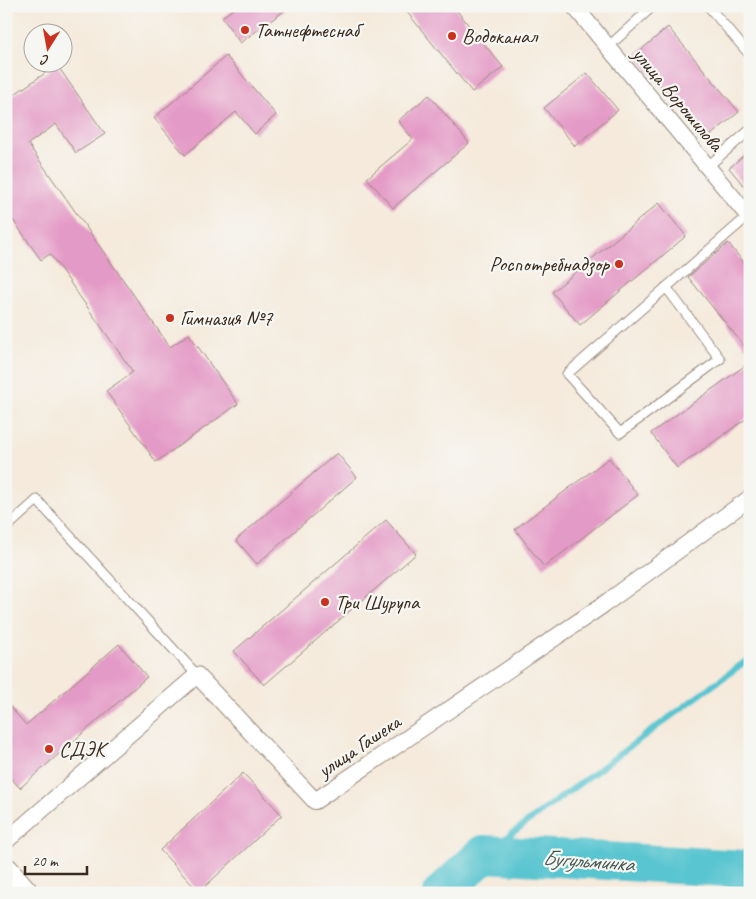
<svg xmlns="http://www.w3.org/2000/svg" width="756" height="899" viewBox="0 0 756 899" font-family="Caveat,sans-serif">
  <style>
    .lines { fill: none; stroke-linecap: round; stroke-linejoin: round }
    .stream { stroke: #59c5d0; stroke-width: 6 }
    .river { stroke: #59c5d0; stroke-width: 38 }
    .building { fill: #e49ac6 }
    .lane-casing { stroke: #988a7d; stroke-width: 11 }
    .street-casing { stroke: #988a7d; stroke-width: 18 }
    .primary-casing { stroke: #988a7d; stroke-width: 28 }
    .lane { stroke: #fff; stroke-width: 9 }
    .street { stroke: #fff; stroke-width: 16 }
    .primary { stroke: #fff; stroke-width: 26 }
    .poi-dot { fill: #c8321e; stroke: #f6f6f2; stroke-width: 2 }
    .labels { text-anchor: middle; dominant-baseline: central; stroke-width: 4.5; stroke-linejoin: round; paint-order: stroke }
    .poi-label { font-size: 21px; fill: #3b2a1e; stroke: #f6f6f2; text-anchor: start }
    .street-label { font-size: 21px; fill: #3b2a1e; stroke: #f6f6f2 }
    .water-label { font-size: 22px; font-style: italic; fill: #445853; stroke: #f6f6f2 }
  </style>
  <rect width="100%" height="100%" fill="#f6f6f2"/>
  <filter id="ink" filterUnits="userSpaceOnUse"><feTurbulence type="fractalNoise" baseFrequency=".02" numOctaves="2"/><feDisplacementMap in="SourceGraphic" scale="10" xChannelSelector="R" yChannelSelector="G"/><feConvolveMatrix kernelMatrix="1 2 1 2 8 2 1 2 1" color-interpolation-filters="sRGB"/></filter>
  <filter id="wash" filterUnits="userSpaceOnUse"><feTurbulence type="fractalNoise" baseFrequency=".0096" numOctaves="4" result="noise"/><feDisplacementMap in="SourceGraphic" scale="20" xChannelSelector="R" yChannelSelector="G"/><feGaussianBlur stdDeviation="1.12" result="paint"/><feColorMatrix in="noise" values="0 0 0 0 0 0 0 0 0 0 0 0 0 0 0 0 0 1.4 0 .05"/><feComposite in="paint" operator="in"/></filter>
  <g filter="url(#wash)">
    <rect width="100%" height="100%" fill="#f5eadc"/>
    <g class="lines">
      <path class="stream" d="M484 854 750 658"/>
      <path class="river" d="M442 893 484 854 745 869 750 872"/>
    </g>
    <g id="blocks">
      <g class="building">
        <path d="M238 6H291L240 43 222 17Z"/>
        <path d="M402 6H453L503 67 472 92Z"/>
        <path d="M668 27 739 112 706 139 635 55Z"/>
        <path d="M226 56 276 115 255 134 236 112 185 155 154 118Z"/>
        <path d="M57 65 105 134 76 153 56 124 28 144 170 347 189 334 238 404 156 462 106 391 133 372 50 254 41 260 6 210V100Z"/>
        <path d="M587 73 618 110 575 146 544 108Z"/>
        <path d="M429 95 469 143 393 208 367 178 413 139 398 121Z"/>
        <path d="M750 150V193L729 168Z"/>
        <path d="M659 203 686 236 580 325 552 292Z"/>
        <path d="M728 243 750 270V353L688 277Z"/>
        <path d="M750 362V416L677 468 651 433Z"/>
        <path d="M337 453 357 477 257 564 236 540Z"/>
        <path d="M609 458 638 495 544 567 515 529Z"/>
        <path d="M386 520 416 554 264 685 234 651Z"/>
        <path d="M119 644 147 677 20 788 6 773V702L26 725Z"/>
        <path d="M243 773 282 815 199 892 160 850Z"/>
      </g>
    </g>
  </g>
  <g filter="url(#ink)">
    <use href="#blocks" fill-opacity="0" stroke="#988a7d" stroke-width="1"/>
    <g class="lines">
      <defs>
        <g id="lane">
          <path d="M708 6 750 55"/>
          <path d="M608 47 653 6"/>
          <path d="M707 167 750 130"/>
          <path d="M666 287 720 359 620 433 567 374 748 216"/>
          <path d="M6 528 37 500 197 675"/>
        </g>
        <g id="street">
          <path d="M574 6 750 218"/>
          <path d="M6 841 197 675 315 801 603 605 750 498"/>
        </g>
        <path id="primary" d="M6 871 25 893"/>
      </defs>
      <use href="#lane" class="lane-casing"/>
      <use href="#street" class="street-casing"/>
      <use href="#primary" class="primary-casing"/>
      <use href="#lane" class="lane"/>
      <use href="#street" class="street"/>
      <use href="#primary" class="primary"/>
    </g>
  </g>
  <g class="poi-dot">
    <circle cx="245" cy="30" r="5"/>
    <circle cx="452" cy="36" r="5"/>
    <circle cx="619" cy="264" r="5"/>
    <circle cx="170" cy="318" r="5"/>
    <circle cx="325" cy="602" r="5"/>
    <circle cx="49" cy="749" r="5"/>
  </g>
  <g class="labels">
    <g class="poi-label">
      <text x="255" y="30">Татнефтеснаб</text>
      <text x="462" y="36">Водоканал</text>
      <text x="609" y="264" text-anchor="end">Роспотребнадзор</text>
      <text x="180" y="318">Гимназия №7</text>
      <text x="335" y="602">Три Шурупа</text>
      <text x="59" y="749">СДЭК</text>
    </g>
    <g class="street-label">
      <text transform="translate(678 99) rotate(50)">улица Ворошилова</text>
      <text transform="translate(359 746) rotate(-34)">улица Гашека</text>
    </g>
    <g class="water-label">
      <text transform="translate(588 861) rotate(4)">Бугульминка</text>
    </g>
  </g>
  <rect width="756" height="899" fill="none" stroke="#f6f6f2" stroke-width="25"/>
  <g transform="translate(48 48) rotate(191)"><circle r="24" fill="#f6f6f2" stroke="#aba49d"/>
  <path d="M0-4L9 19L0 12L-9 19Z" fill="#c8321e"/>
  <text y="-8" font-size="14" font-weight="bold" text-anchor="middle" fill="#3b2a1e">С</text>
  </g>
  <path d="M25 866v8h62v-8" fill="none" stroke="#3b2a1e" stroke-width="2.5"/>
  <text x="32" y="866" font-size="15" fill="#3b2a1e" stroke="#f6f6f2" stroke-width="4" paint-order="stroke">20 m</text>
</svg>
